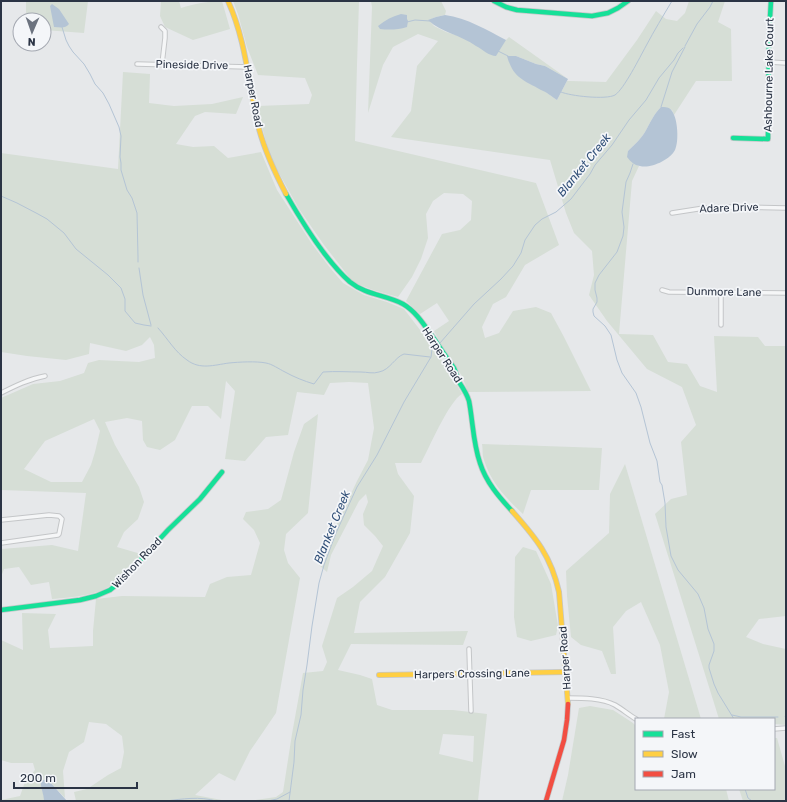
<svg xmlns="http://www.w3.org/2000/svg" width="787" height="802" viewBox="0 0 787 802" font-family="Rubik,sans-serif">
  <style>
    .green { fill: #d6ded6; fill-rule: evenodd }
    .water { fill: #b4c4d5 }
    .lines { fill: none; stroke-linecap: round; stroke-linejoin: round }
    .stream { stroke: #b4c4d5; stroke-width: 1 }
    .street-casing { stroke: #c4c6c8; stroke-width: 5.5 }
    .fast-casing { stroke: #c4c6c8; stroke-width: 6 }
    .slow-casing { stroke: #c4c6c8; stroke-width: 6 }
    .jam-casing { stroke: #c4c6c8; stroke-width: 6 }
    .street { stroke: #f5f6f7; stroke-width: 3.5 }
    .fast { stroke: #16e098; stroke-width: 4.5 }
    .slow { stroke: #ffcf43; stroke-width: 4.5 }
    .jam { stroke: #f24e42; stroke-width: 4.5 }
    .labels { text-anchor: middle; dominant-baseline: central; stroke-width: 3.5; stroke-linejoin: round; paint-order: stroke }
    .street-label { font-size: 11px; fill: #2b3445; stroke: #f4f6f9 }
    .water-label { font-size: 12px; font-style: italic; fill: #34527a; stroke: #f4f6f9 }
  </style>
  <rect width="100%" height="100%" fill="#e6e8ea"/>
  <g class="green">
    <path d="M26 1H88L84 33 44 30V20H26Z"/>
    <path d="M161 1H179L181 8C194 4 208 1 222 1L230 29 193 40 165 27 160 16Z"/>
    <path d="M233 1H359L357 65 355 141 536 183 559 245 525 265 506 297 493 304 482 327 485 338 499 333 513 311 536 307 551 313 564 337 591 391 468 392 462 376 443 348 434 331 449 321 437 303 420 314 406 301 442 234 460 230 471 220 472 201 463 194 444 193 433 201 426 214 428 238 421 259 412 277 398 297 373 290 353 282 324 245 299 209 275 166 268 149 260 119 258 106 309 104 312 95 305 78 258 75 247 47 238 14Z"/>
    <path d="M371 1H441L446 11 445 15 436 17 429 20 434 26 446 32 462 37 474 44 506 40 509 37 568 79 545 66 536 64 516 56 510 64C518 79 527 82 541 89 547 92 552 97 557 100L567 81H570L606 82 637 40 656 11 666 19 677 21 685 13 689 1H725L718 22 731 29 732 81H696L674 115 672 110 661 107C654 114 650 123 645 132 641 139 634 145 628 151L633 163 639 166 632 181 619 334 653 335 668 362 687 364 700 386 717 392 714 336 758 337 765 346H786V616L759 619 746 637 763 644 786 649V725L774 724V719H719L655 514 671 499 687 495 681 442 696 425 682 387 647 369 607 321 589 295 594 275 592 251 574 233 566 213 550 160 391 137 411 111 417 66 438 41 418 34 393 47 383 65 368 113 372 7Z"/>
    <path d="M123 72 150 74 149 103 174 106 212 104 243 97 236 114 205 112 195 116 176 144 193 147 214 146 228 158 261 152 277 190 312 244 331 269 343 283 364 295 387 302 404 309 427 339 448 370 462 394C449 401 429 448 421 463H395L398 474 414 496 410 533 385 577 360 602 354 633 468 631 463 645 351 644 338 670 360 675 372 679 377 705 392 710H453L487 714 478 801H249L276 797 283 792 292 734 303 673 323 671 327 662 322 646 337 598 353 587 372 571 383 546 375 536 364 525 363 514 368 502 366 494 359 501 331 555 327 572 319 565 327 545 357 481 368 460 374 428 368 383 349 382 330 383 324 395 297 392 288 435 266 437 245 461 225 459 235 391 226 381 221 419 208 406H192L175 440 160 450 147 447 143 440 142 421 127 418 105 422 115 445 139 487 144 502 138 519 124 532 117 547 141 554C136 560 131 565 126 570 122 574 119 579 115 582 100 596 72 597 52 599L49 582 31 585 19 567 4 569 1 577V549L52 545 78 551 86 493 1 490V398L33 384 60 381 84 373 88 363 99 360 139 362 155 358 154 345 150 337 142 345 126 351 90 343 89 354 66 360 27 356 1 352V153L118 169ZM94 419 100 431 95 452 91 465 82 482H51L24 469 45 441ZM443 734 474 736 473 762 439 754Z"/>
    <path d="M318 414 308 513 286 534 284 550 288 563 300 578 276 713 250 751 235 781 219 773 195 795 227 801H237H76L74 792 87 789 108 775 121 768 124 752 122 736 106 724 89 722 84 742 69 752 63 771 65 798 50 782 41 784 44 797V801H1V800L20 796 25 782 35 770 33 763H11L1 760V640L23 650 22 613 56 614 48 630 50 648 93 646V631L96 599 122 596 205 597 210 584 227 577 251 575 260 543 254 530 243 519 246 512 268 509 281 500 294 452 304 424Z"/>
    <path d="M482 444 602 448 599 490H531L523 514C506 498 491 483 484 460 482 455 483 449 482 444Z"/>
    <path d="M625 464 701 719H664L669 692 660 645 641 602 626 611 613 627 616 674H611L602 651 581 645 571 637 567 596 566 571 609 533 610 494Z"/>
    <path d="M523 547 536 551 551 584 558 626 556 635 531 641 517 637 514 617 515 557Z"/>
    <path d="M590 706 613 710 633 723 636 726V789H726L729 801H562L568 775 579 708Z"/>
    <path d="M774 738H777L785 766 786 801H743L739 789H774Z"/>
  </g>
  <g class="water">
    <path d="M52 4 59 9 69 24C65 29 60 27 54 27L50 6Z"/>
    <path d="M401 14 407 15V19L408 21 407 27C398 30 388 30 380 29L378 26C385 20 393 16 401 14Z"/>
    <path d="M445 15C467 18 487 30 506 40L496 56C489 56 482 49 476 46 461 35 442 33 428 20L436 17Z"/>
    <path d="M507 56H516L536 64 545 66 568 79 557 100C552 97 547 92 541 90 523 80 513 78 507 56Z"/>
    <path d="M661 107C665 107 670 107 672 111 678 119 679 142 675 150 670 160 650 169 640 166 634 165 631 162 627 157L628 151C634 145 641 139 645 132 650 123 654 114 661 107Z"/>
    <path d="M41 780H45L50 782 67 801H44C44 794 40 787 41 780Z"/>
  </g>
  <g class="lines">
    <g class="stream">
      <path d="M407 22 415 20 430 21"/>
      <path d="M62 27 66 40 69 46 73 52 84 64 90 74 95 84 103 93 109 104 119 127 121 136 120 157 121 163V170L127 190 132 198 137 213 138 257V262"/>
      <path d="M685 46 697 24 710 7 713 1"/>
      <path d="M498 51 508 56"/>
      <path d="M561 92C570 96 606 100 615 95 624 89 640 57 646 46 654 31 663 16 672 1"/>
      <path d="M661 107 672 72 685 47"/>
      <path d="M633 164 630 173 626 182 622 212 624 227 623 236 617 252 599 275 595 283V290L597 298V302L593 309V312L594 316 605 326 611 335 617 360 622 373 636 393 641 407 650 443 657 461 660 482 662 485 665 503 666 527 671 556 678 570 698 594 704 608 708 629 714 644V651L709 665V668L714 684 718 693 734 719"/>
      <path d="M1 196 17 203 38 214 47 219 64 233 76 249 108 275 121 288 125 299V311L135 323 144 325 151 326"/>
      <path d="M139 268 143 295 151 325"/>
      <path d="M158 328C168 339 175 352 187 360 200 370 214 365 229 363 239 362 256 361 266 363 272 364 279 369 285 372 294 377 304 381 314 384L323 372C336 371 348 372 361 372 367 372 373 374 379 372 390 370 395 357 404 354L430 357"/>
      <path d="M440 343 474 304 501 279 513 266 521 253 525 240 535 225 542 219 556 212 571 199 590 174 595 165 612 145 629 120 646 100 659 78 674 60 678 53 683 48"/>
      <path d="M732 715 741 717H778"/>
      <path d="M785 716 786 715"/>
      <path d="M745 789 748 798 752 801"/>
      <path d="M166 801C182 799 200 796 216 801"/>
      <path d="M268 801 277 799 290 792"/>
      <path d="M289 801 294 762 295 741 301 715 303 690 307 665 312 626 319 583 324 565 336 533 357 487 377 455 404 402 431 357 432 349"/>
    </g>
    <defs>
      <g id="street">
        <path d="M161 27 165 31V38L162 64"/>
        <path d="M769 62 786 63"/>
        <path d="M137 64 248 67"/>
        <path d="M672 213 704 208 729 207 786 208"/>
        <path d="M662 290 669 292 786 293"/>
        <path d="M721 325V292"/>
        <path d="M1 393C15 386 29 379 45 376"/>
        <path d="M1 520 49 515 59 516 62 519 59 534 58 535 1 543"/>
        <path d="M469 649 471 711"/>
        <path d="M568 698C582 698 602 698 615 705 622 709 629 715 636 719"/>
        <path d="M774 729 786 728"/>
      </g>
      <g id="fast">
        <path d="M494 1 506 7 517 10 592 16 608 13 618 8 628 1"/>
        <path d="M733 138 768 139 769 34 771 1"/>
        <path d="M286 194C302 222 326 261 350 282 366 295 386 295 403 304 417 312 426 328 435 340 441 350 448 359 454 368 456 372 457 377 459 382 463 388 467 394 469 401 473 422 473 443 480 463 486 482 499 497 512 511"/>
        <path d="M1 610 80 600 96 596 110 590 121 581 168 530 200 499 222 472"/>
      </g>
      <g id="slow">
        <path d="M228 1C247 43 248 85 259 129 265 151 275 173 286 194"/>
        <path d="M512 511C536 538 551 556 559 592L568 704"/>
        <path d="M379 675 566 672"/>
      </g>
      <path id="jam" d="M546 801 564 740 567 720 568 704"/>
    </defs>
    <use href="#street" class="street-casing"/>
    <use href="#fast" class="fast-casing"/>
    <use href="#slow" class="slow-casing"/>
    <use href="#jam" class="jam-casing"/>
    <use href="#street" class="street"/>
    <use href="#fast" class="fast"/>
    <use href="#slow" class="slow"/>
    <use href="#jam" class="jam"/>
  </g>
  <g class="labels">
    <g class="street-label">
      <text transform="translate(192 65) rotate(1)">Pineside Drive</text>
      <text transform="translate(769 75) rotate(-89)">Ashbourne Lake Court</text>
      <text transform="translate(253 96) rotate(79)">Harper Road</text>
      <text transform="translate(729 208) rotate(-2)">Adare Drive</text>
      <text transform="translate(724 292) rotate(1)">Dunmore Lane</text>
      <text transform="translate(442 355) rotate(57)">Harper Road</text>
      <text transform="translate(137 563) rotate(-46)">Wishon Road</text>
      <text transform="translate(565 658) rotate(-94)">Harper Road</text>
      <text transform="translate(472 674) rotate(-1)">Harpers Crossing Lane</text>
    </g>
    <g class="water-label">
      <text transform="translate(584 165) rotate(-51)">Blanket Creek</text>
      <text transform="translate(332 527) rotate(-68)">Blanket Creek</text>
    </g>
  </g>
  <rect width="787" height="802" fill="none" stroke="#2b3445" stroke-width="4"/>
  <rect x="635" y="718" width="140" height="72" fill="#f4f6f9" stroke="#a4a8b1"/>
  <rect x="643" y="731" width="20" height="6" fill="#16e098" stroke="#a4a8b1"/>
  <text x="671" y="738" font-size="12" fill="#2b3445">Fast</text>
  <rect x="643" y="751" width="20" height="6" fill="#ffcf43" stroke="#a4a8b1"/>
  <text x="671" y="758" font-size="12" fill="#2b3445">Slow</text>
  <rect x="643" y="771" width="20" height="6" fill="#f24e42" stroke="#a4a8b1"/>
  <text x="671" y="778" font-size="12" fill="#2b3445">Jam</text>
  <g transform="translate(32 32) rotate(182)"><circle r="19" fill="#f4f6f9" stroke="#a4a8b1"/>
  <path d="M0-3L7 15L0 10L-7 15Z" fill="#6c737f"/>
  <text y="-6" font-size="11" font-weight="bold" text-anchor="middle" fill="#2b3445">N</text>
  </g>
  <path d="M14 782v6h123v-6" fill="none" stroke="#2b3445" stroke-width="2"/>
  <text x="20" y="782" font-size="12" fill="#2b3445" stroke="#f4f6f9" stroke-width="3" paint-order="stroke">200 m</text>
</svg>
